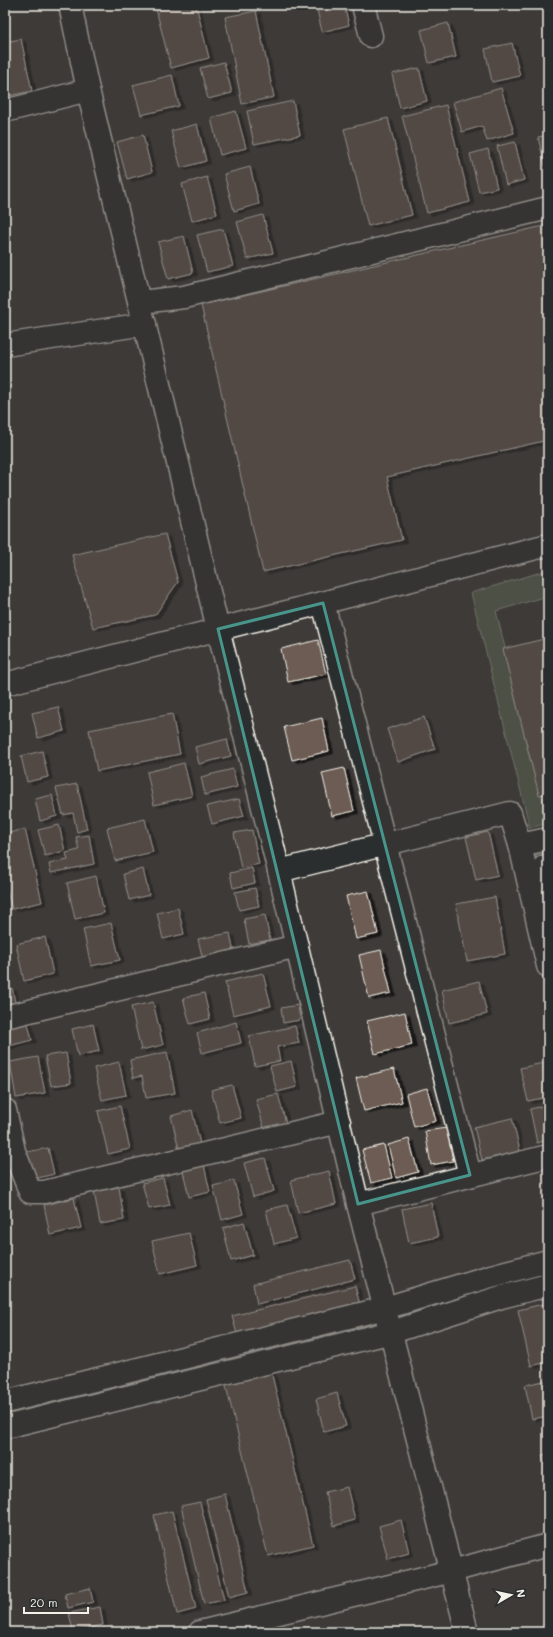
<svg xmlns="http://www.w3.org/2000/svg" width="553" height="1637" viewBox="0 0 553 1637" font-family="Mali,sans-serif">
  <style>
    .green { fill: #616d54; stroke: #aaaf9e }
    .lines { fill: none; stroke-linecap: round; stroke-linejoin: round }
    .stream { stroke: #929fa3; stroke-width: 6 }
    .building { fill: #6c5b53; stroke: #f4f1e8; filter: url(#shadow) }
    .minor-casing { stroke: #f4f1e8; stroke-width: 25 }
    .minor { stroke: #2a2d2e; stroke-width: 22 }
    .marked { fill: none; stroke: #48958c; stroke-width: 3; stroke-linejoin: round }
  </style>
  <defs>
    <filter id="shadow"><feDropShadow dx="4.5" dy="2.5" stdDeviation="0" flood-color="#0009"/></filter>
  </defs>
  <rect width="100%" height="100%" fill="#3e3b39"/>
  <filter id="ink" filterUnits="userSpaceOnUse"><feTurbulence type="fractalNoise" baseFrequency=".025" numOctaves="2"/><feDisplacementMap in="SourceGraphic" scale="8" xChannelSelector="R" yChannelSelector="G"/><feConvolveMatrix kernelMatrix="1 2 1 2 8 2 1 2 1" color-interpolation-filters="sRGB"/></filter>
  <g filter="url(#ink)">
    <path class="green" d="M548 570V596L496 611 548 822V823L530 828 471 593Z"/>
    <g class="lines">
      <g class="stream">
        <path d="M536 866 534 858 548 855"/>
        <path d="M540 883 548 916"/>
        <path d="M493 1288 548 1274"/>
      </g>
    </g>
    <g class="building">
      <path d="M155 5H196L209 58 171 68Z"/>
      <path d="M316 5H344L349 25 322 32Z"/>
      <path d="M256 11 274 97 242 104 225 17Z"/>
      <path d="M448 23 456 57 429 63 421 30Z"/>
      <path d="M21 39 32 91 9 96 5 78V42Z"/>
      <path d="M512 43 520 76 492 82 485 49Z"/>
      <path d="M224 62 232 93 208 99 200 68Z"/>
      <path d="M419 68 427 101 400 108 392 74Z"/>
      <path d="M172 75 179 106 141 115 133 85Z"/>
      <path d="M501 88 514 133 487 141 482 126 462 132 453 102Z"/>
      <path d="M293 101 300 135 254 144 247 111Z"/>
      <path d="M446 105 470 202 427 213 402 116Z"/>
      <path d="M236 111 246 148 220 155 211 118Z"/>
      <path d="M388 118 412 215 368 226 344 129Z"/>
      <path d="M197 124 206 161 181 168 171 131Z"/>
      <path d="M143 135 152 172 127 179 117 142Z"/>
      <path d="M548 135V170H546L538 137Z"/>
      <path d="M515 142 524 180 506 185 497 146Z"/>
      <path d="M488 149 497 188 479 192 470 154Z"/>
      <path d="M250 167 259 204 234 211 224 174Z"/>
      <path d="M207 177 217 214 192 221 182 184Z"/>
      <path d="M263 215 273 253 247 259 237 222Z"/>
      <path d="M548 225V440L387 477 402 540 263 572 201 305Z"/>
      <path d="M223 229 233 266 207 272 197 235Z"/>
      <path d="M184 236 193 273 168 279 158 242Z"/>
      <path d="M165 534 178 582 155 615 93 628 72 555Z"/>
      <path d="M548 638V793L539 795 503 649Z"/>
      <path d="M318 640 326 674 288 682 281 649Z"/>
      <path d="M58 707 64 731 38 738 32 713Z"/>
      <path d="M172 714 180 754 97 771 89 730Z"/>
      <path d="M424 717 435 749 398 762 387 729Z"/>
      <path d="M322 718 329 751 292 760 284 727Z"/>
      <path d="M227 739 231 756 199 764 195 747Z"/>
      <path d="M42 751 48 777 27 782 21 756Z"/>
      <path d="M184 763 192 796 154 805 147 772Z"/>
      <path d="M344 768 354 811 332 816 322 773Z"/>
      <path d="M233 769 237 787 205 795 201 777Z"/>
      <path d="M77 784 87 829 77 832 73 813 63 815 56 788Z"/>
      <path d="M52 795 57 816 40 821 35 799Z"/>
      <path d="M239 799 244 816 212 824 207 806Z"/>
      <path d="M145 819 153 852 115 861 107 828Z"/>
      <path d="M59 825 65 851 45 856 38 830Z"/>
      <path d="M25 829 42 902 12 909 5 883V846H8L5 834Z"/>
      <path d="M252 830 259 864 241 868 234 833Z"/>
      <path d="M488 832 498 875 476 880 466 837Z"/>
      <path d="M89 835 94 864 51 873 49 864 68 860 66 853 79 850 76 837Z"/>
      <path d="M252 868 255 883 233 888 230 873Z"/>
      <path d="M143 869 149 895 129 900 123 874Z"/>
      <path d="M96 876 104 913 75 919 67 883Z"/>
      <path d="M255 888 259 906 239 910 235 892Z"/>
      <path d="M368 891 378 934 356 939 346 896Z"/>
      <path d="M495 897 505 954 467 961 456 904Z"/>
      <path d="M178 908 184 934 163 939 157 913Z"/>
      <path d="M265 915 270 940 249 944 244 919Z"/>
      <path d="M111 923 120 960 91 966 83 929Z"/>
      <path d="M230 933 234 954 203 960 198 939Z"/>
      <path d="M45 937 53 974 24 981 16 944Z"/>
      <path d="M381 950 391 993 369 998 359 955Z"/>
      <path d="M263 973 271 1006 233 1015 225 982Z"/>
      <path d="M479 981 487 1014 449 1023 442 990Z"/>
      <path d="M12 988 16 1007 5 1009V990Z"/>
      <path d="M204 993 210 1019 190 1024 183 998Z"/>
      <path d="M153 1002 163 1045 141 1050 131 1007Z"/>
      <path d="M298 1005 300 1020 283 1023 281 1008Z"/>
      <path d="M405 1012 412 1045 375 1054 367 1021Z"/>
      <path d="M27 1020 32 1040 5 1047V1026Z"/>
      <path d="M236 1022 241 1043 202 1053 197 1033Z"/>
      <path d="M93 1024 99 1051 78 1056 72 1029Z"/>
      <path d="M295 1026 299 1043 277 1047 280 1061 255 1066 249 1036Z"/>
      <path d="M167 1052 175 1093 146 1098 142 1076 133 1078 130 1060Z"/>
      <path d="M66 1053 71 1083 51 1086 45 1056Z"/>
      <path d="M38 1057 45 1093 16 1098 10 1062Z"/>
      <path d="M291 1061 297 1087 277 1092 270 1066Z"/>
      <path d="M119 1062 126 1095 102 1100 94 1068Z"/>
      <path d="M548 1062V1097L528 1101 520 1068Z"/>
      <path d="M394 1069 402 1102 364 1111 356 1078Z"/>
      <path d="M232 1085 241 1118 220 1123 211 1090Z"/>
      <path d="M427 1088 436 1121 414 1127 406 1094Z"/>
      <path d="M278 1094 287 1127 265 1132 256 1099Z"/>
      <path d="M548 1105V1140L537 1143 530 1109Z"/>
      <path d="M120 1106 130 1149 108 1154 98 1111Z"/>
      <path d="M192 1110 200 1144 179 1149 171 1116Z"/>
      <path d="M512 1118 520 1151 482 1160 474 1127Z"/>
      <path d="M447 1128 453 1161 431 1165 425 1131Z"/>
      <path d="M409 1139 418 1172 396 1178 388 1145Z"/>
      <path d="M384 1145 392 1178 371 1183 362 1150Z"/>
      <path d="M48 1148 54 1174 34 1179 27 1152Z"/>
      <path d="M265 1158 274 1191 253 1197 244 1163Z"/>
      <path d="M204 1165 210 1192 189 1197 183 1171Z"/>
      <path d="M329 1171 336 1204 298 1213 291 1180Z"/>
      <path d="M163 1178 170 1205 149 1209 142 1183Z"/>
      <path d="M234 1181 243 1214 222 1220 213 1186Z"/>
      <path d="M119 1187 124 1220 100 1224 94 1191Z"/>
      <path d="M74 1198 81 1228 50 1235 44 1205Z"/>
      <path d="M431 1203 438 1237 409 1243 402 1209Z"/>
      <path d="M287 1205 296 1238 274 1244 266 1210Z"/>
      <path d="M244 1222 253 1255 231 1261 223 1228Z"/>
      <path d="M189 1233 197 1265 160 1274 152 1241Z"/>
      <path d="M350 1260 355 1279 257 1304 253 1284Z"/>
      <path d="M355 1286 360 1305 237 1334 232 1316Z"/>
      <path d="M543 1304 548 1324V1362L531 1366 518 1310Z"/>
      <path d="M271 1371 313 1545 268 1556 225 1382Z"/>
      <path d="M548 1380V1416L532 1419 525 1385Z"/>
      <path d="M337 1393 346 1426 324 1432 316 1399Z"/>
      <path d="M548 1454V1479L542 1455Z"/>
      <path d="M347 1487 355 1520 334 1526 325 1492Z"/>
      <path d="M225 1494 248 1592 229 1597 206 1499Z"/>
      <path d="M200 1502 224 1600 204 1604 181 1506Z"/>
      <path d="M172 1511 196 1609 177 1614 154 1515Z"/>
      <path d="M401 1520 409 1553 388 1559 379 1526Z"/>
      <path d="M90 1588 93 1602 68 1608 65 1594Z"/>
      <path d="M100 1607 103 1625 73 1631 69 1613Z"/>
      <path d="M105 1628V1632H86Z"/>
    </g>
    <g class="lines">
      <defs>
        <g id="minor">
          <path d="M70 5 88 90 218 629 279 871 358 1204 467 1632"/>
          <path d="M363 5 371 36"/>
          <path d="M5 111 88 90"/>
          <path d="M141 302 184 297 548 208"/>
          <path d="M5 345 145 324"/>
          <path d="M323 603 470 1175"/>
          <path d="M5 684 548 545"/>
          <path d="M520 845 548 839"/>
          <path d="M548 866 544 867 548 881"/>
          <path d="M279 871 510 813 520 845 548 966"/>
          <path d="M5 1017 297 946"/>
          <path d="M5 1110 14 1151 30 1192H44L339 1122"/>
          <path d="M358 1204 548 1156"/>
          <path d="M5 1402 385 1308 491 1276 548 1261"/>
          <path d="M5 1427 392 1332 501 1297 548 1285"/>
          <path d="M200 1632 452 1571 548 1545"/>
        </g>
      </defs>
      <use href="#minor" class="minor-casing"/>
      <use href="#minor" class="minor"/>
    </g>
  </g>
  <path d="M0 0H553V1637H0ZM323 603 470 1175 358 1204 218 629Z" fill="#3e3b39" fill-opacity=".55" fill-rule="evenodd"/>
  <path class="marked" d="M323 603 470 1175 358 1204 218 629Z"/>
  <rect width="553" height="1637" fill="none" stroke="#2a2d2e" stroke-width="20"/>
  <rect x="10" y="10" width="533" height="1617" fill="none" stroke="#f4f1e8" stroke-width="1.5" filter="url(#ink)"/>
  <g transform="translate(511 1595) rotate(81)" stroke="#2a2d2e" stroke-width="3" paint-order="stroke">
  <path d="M0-3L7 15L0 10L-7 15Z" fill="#f4f1e8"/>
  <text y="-6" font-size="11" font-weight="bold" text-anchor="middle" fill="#f4f1e8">N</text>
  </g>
  <path d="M24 1607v6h64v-6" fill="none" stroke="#f4f1e8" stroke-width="2"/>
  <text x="30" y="1607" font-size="12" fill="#f4f1e8" stroke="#2a2d2e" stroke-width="3" paint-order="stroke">20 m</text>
</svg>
